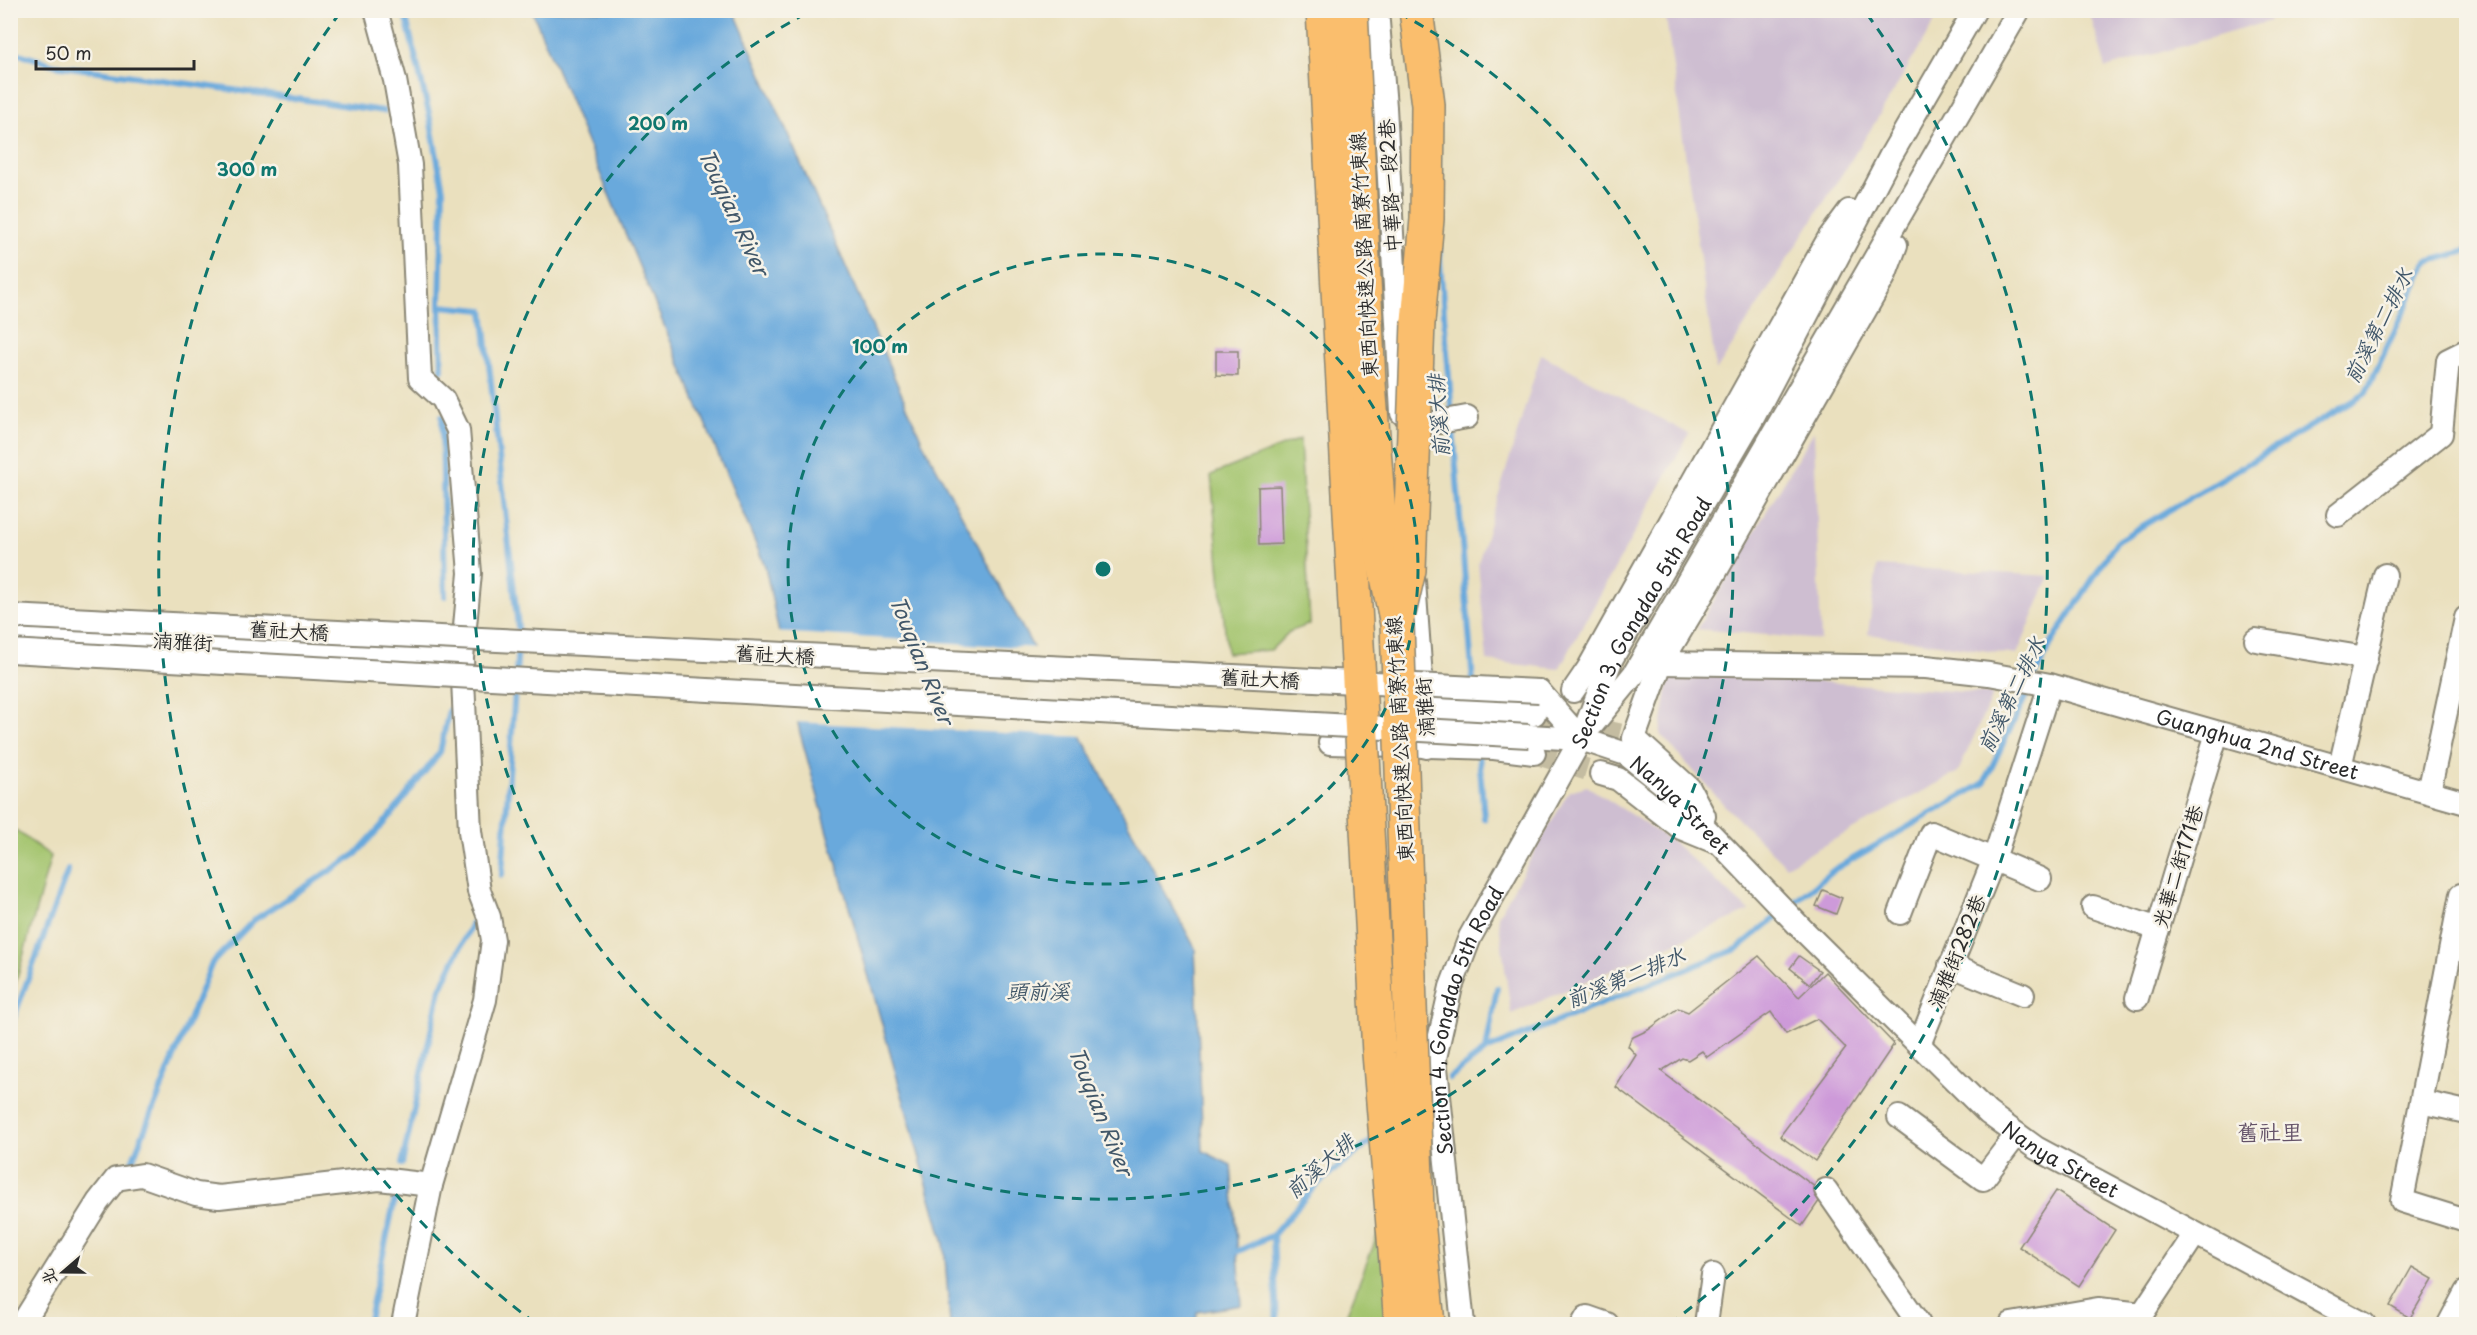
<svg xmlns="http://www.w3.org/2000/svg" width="2477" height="1335" viewBox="0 0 2477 1335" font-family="'Playpen Sans','LXGW WenKai TC',sans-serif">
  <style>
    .industrial { fill: #cebed1 }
    .green { fill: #a1c36b; stroke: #66774b; stroke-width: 1.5 }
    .water { fill: #69a9dc; stroke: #4a6a84; stroke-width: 1.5 }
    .pier { fill: #eae0be }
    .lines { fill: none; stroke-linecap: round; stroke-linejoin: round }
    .stream { stroke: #69a9dc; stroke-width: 6 }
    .building { fill: #cd9ad9 }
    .minor-tunnel { stroke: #c4bca1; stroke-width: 22; stroke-dasharray: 22 11; stroke-linecap: butt }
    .minor-casing { stroke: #8a8674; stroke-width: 26 }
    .highway-casing { stroke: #8a8674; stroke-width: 36 }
    .minor { stroke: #fff; stroke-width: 22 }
    .highway { stroke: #fabe6d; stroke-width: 33 }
    .minor-bridge-casing { stroke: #8a8674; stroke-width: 26; stroke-linecap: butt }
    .highway-bridge-casing { stroke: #8a8674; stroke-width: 36; stroke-linecap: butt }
    .minor-bridge { stroke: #fff; stroke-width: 22 }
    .highway-bridge { stroke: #fabe6d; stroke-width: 33 }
    .ring { fill: none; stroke: #0f766e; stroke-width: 3; stroke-dasharray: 10 8 }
    .labels { text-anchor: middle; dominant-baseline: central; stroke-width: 5; stroke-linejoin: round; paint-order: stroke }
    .street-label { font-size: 20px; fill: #2b2b2b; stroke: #f7f3e8 }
    .water-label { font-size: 21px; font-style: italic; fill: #415769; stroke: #f7f3e8 }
    .quarter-label { font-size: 22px; fill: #645268; stroke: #f7f3e8 }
    .centre { fill: #0f766e; stroke: #f7f3e8; stroke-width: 3 }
    .ring-label { font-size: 18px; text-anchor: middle; font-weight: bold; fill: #0f766e; stroke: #f7f3e8; stroke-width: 5; stroke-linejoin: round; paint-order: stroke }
  </style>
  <rect width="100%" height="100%" fill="#f7f3e8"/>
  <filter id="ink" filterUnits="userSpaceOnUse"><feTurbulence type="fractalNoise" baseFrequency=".0167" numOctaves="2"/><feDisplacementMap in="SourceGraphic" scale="12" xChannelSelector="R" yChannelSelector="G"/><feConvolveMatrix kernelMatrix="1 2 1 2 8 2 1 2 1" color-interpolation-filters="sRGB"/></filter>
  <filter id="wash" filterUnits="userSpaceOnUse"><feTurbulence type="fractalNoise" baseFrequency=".008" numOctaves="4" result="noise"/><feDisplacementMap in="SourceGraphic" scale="24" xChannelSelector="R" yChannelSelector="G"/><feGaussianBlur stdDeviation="1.35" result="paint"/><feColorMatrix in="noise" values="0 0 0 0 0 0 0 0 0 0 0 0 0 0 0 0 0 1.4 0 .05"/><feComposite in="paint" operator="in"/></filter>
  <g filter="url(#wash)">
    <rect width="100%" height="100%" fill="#eae0be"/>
    <g class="industrial">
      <path d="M1665 11H1941L1876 121 1716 371Z"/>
      <path d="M2089 11H2268L2270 21 2106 68Z"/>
      <path d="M1541 354 1689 434 1559 669 1487 661 1478 563Z"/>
      <path d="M1814 431 1821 640 1697 629Z"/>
      <path d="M1877 566 2050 576 2017 655 1868 634Z"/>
      <path d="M1670 671 1993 694 1958 772 1786 866 1726 807 1660 734Z"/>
      <path d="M1587 786 1673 842 1749 911 1511 1014 1498 916 1569 791Z"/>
    </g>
    <g class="green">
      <path d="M1300 439 1310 624 1289 632 1271 650 1227 653 1211 475Z"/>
      <path d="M11 827 51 856 11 1000Z"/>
      <path d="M1398 1182 1409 1324H1343Z"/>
    </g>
    <path class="water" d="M532 11H734L923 443 1195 948 1203 1151 1231 1165 1242 1305 1197 1312 1196 1324H950L944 1244 800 733 765 566Z"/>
    <path class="pier" d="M776 632 1037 648 1085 737 795 722Z"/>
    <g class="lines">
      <g class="stream">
        <path d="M404 10 429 113 443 190 440 306 483 310 519 636"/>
        <path d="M10 51 55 65 384 111"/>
        <path d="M1439 250 1473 683"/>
        <path d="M440 306 442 370"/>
        <path d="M442 417 445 596"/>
        <path d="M2034 678 2049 647 2117 541 2365 394 2427 262 2466 251"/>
        <path d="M1479 753 1484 819"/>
        <path d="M502 875 518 646"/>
        <path d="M10 1028 68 870"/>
        <path d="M1486 1050 1497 988"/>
        <path d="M1449 1078 1486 1050 1737 949 1835 869 1984 783 2030 687"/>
        <path d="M402 1164 440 990 472 923"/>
        <path d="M129 1169 212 963 254 920 356 854 392 814 440 752 449 710"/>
        <path d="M1232 1254 1273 1235"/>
        <path d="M368 1324 395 1198"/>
        <path d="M1277 1324 1273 1235 1315 1186 1375 1138"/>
      </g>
    </g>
    <g id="blocks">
      <g class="building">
        <path d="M1216 351H1238V376L1216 375Z"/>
        <path d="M1280 486 1282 544 1259 545 1258 487Z"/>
        <path d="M1823 890 1842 898 1836 914 1816 906Z"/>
        <path d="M1759 956 1799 997 1825 972 1894 1044 1815 1161 1780 1136 1846 1048 1817 1019 1786 1034 1771 1012 1707 1057 1702 1051 1688 1060 1682 1058 1661 1071 1824 1194 1802 1226 1616 1087 1636 1055 1628 1046 1631 1038 1648 1030 1678 1008 1688 1012Z"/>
        <path d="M1799 956 1820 971 1810 984 1790 968Z"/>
        <path d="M2056 1191 2115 1230 2079 1286 2019 1247Z"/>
        <path d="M2412 1267 2433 1279 2410 1318 2390 1306Z"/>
      </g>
    </g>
  </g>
  <g filter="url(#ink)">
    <use href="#blocks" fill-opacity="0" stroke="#8a8674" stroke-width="1.5"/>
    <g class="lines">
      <g class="minor-tunnel">
        <path d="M1534 714 1634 738"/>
        <path d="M1534 753 1601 774"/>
      </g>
      <defs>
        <g id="minor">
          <path d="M376 10 395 80 410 165 420 378 443 399 458 430 470 573 462 658 470 831 479 891 489 917 493 940 485 1000 431 1185 403 1324"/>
          <path d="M1377 10 1385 107 1402 413"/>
          <path d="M1423 425 1467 417"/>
          <path d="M2338 515 2441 434 2448 360 2466 351"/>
          <path d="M1414 581 1426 747"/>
          <path d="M10 631 462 658"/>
          <path d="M2256 640 2366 658"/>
          <path id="s1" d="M1661 663 1926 667 1989 674 2050 685 2466 803"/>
          <path d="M1539 691 1581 739"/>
          <path d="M1573 691 1588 669 1829 238 1849 211"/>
          <path d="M1423 708 1534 714"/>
          <path d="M1593 724 1634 674 2019 10"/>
          <path id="s2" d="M1529 736 1581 739 1626 754 1662 783 1803 930 1988 1113 2036 1148 2364 1324"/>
          <path d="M1330 743 1494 748 1534 753"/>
          <path d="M2340 767 2385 575"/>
          <path d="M1601 774 1618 779 1681 828 1713 841"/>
          <path d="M2429 792 2466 618"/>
          <path d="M1704 816 1689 788 1634 738 1661 663 1711 580 1884 277 1896 245"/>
          <path d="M2461 895 2402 1201 2466 1221"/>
          <path d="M2093 907 2158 929"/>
          <path d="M1900 913 1931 833 2040 879"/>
          <path d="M1950 965 2023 995"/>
          <path d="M2137 998 2217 733"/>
          <path d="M1919 1045 1994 859 2050 685"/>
          <path d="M2422 1102 2466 1112"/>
          <path d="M1899 1117 1983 1179 2017 1134"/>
          <path d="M1826 1190 1919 1324"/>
          <path d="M2142 1314 2195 1234"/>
          <path d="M22 1324 98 1202 116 1179 142 1175 196 1194 219 1197 379 1179 431 1185"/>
          <path id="s3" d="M1463 1324 1435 1058 1451 987 1470 937 1581 739 1612 658 1754 416 1890 157 1975 10"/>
          <path d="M1583 1324 1587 1317 1607 1324"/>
          <path d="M1706 1324 1713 1275"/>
          <path d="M2011 1324 2098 1309 2142 1314"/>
          <path d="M2449 1324 2466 1292"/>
        </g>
        <path id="highway" d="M1416 10 1428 105 1427 219 1418 322"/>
      </defs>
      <use href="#minor" class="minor-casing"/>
      <use href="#highway" class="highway-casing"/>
      <use href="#minor" class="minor"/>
      <use href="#highway" class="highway"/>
      <defs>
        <g id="minor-bridge">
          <path d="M10 616 1539 691"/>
          <path d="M10 651 1529 736"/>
        </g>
        <g id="highway-bridge">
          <path d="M1323 10 1379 1053 1401 1324"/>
          <path d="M1351 10 1369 383 1382 553 1397 624 1417 1210 1428 1324"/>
          <path d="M1399 613 1409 570 1418 322"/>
        </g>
      </defs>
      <use href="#minor-bridge" class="minor-bridge-casing"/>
      <use href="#highway-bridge" class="highway-bridge-casing"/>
      <use href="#minor-bridge" class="minor-bridge"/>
      <use href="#highway-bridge" class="highway-bridge"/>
    </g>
  </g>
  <g class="ring">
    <circle cx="1103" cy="569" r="315"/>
    <path d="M1399 13A630 630 0 1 1 807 13"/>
    <path d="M535 1323A944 944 0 0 1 339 14M1867 14A944 944 0 0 1 1671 1323"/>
  </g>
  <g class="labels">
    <g class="street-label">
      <text transform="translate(1389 186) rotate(-93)">中華路一段2巷</text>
      <text transform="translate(1363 255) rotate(-93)">東西向快速公路 南寮竹東線</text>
      <text stroke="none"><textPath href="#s3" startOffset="752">Section 3, Gongdao 5th Road</textPath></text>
      <text transform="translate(289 630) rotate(3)">舊社大橋</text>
      <text transform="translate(183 641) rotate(3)">湳雅街</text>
      <text transform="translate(775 654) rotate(3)">舊社大橋</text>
      <text transform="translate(1260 678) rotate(3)">舊社大橋</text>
      <text transform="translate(1424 707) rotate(-94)">湳雅街</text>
      <text transform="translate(1399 739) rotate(-93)">東西向快速公路 南寮竹東線</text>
      <text stroke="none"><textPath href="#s1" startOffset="606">Guanghua 2nd Street</textPath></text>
      <text stroke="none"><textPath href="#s2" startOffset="174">Nanya Street</textPath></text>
      <text transform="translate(2177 866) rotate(-73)">光華二街171巷</text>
      <text transform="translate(1956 951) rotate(-68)">湳雅街282巷</text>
      <text stroke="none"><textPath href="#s3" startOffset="310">Section 4, Gongdao 5th Road</textPath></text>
      <text stroke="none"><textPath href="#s2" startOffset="696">Nanya Street</textPath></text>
    </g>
    <g class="water-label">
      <text transform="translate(735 212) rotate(65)">Touqian River</text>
      <text transform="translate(2377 325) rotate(-63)">前溪第二排水</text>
      <text transform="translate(1437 416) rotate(-94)">前溪大排</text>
      <text transform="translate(923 660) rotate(68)">Touqian River</text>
      <text transform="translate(2010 694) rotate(-64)">前溪第二排水</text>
      <text transform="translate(1625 976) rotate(-22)">前溪第二排水</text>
      <text x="1038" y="990">頭前溪</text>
      <text transform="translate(1102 1111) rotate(68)">Touqian River</text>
      <text transform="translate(1319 1165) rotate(-42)">前溪大排</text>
    </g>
    <g class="quarter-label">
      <text x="2270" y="1130">舊社里</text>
    </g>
  </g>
  <circle cx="1103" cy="569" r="9" class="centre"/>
  <g class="ring-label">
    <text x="658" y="130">200 m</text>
    <text x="247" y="176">300 m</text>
    <text x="880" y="353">100 m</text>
  </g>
  <rect width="2477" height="1335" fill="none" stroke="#f7f3e8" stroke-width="36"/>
  <g transform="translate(63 1272) rotate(250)" stroke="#f7f3e8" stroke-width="4.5" paint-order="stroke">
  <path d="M0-4.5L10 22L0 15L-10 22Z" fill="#2b2b2b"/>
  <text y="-9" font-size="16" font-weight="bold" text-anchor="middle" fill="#2b2b2b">北</text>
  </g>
  <path d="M36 60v9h158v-9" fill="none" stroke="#2b2b2b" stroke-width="3"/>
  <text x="45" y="60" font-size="18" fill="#2b2b2b" stroke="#f7f3e8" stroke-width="4.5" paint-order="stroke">50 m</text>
</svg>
